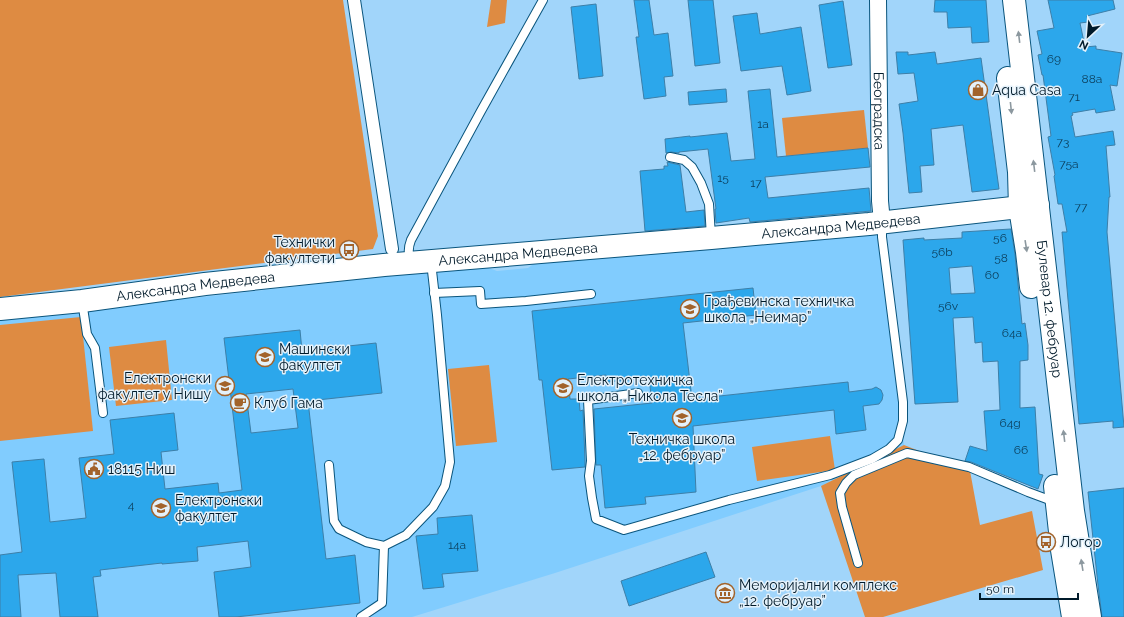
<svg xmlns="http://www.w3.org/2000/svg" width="1124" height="617" viewBox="0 0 1124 617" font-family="Raleway,sans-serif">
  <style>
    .built { fill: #81ccfe }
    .green { fill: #de8b42 }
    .building { fill: #2ca7eb; stroke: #3d7fa8; fill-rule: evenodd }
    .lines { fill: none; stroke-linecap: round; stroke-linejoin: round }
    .service-casing { stroke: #0a557d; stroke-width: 10 }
    .pedestrian-casing { stroke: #0a557d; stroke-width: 14 }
    .minor-casing { stroke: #0a557d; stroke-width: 18 }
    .secondary-casing { stroke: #0a557d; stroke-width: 24 }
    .service { stroke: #fff; stroke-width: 8 }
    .pedestrian { stroke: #fff; stroke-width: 12 }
    .minor { stroke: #fff; stroke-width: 16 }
    .secondary { stroke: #fff; stroke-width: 22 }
    .oneway { fill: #8c989f }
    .labels { text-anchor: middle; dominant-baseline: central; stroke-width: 3; stroke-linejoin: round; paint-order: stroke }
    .number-label { font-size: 12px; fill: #0b3d5a }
    .poi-label { font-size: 14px; fill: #001a2a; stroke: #e4f1fa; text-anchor: start }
    .street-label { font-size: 14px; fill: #001a2a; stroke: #e4f1fa }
  </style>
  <rect width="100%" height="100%" fill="#a1d5fa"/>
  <path class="built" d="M878 235 904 445 821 486 555 573 412 617H0V320L440 270 486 267 497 271 528 268 536 262Z"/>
  <g class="green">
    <path d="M0 0H343L378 236 373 249 0 297Z"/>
    <path d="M491 0H507L505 23 487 27Z"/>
    <path d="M864 110 868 148 786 156 782 118Z"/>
    <path d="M81 317 93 431 0 441V325Z"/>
    <path d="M166 340 172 400 116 406 109 347Z"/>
    <path d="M489 365 497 442 456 446 448 369Z"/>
    <path d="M830 436 835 470 757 481 752 447Z"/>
    <path d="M904 445 970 471 980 525 1032 511 1043 570 883 617H865L821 486Z"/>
  </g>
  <g class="building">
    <path d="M634 0H649L654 35 668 33 673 76 664 77 666 96 644 99 636 37H639Z"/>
    <path d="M688 0H713L720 63 695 66Z"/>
    <path d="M935 0H986L989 42 972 43 971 27 948 28 947 12H934Z"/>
    <path d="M1048 0H1113L1115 9 1087 16 1088 22 1080 23 1085 47 1096 46V49L1122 53 1117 86 1110 85 1115 110 1096 113 1095 109 1072 113 1073 115 1071 116 1075 137 1113 131 1115 145 1106 146 1110 197H1109L1107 232 1124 427 1113 428V421L1079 424 1062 232H1067L1062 204H1058L1054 176 1055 175 1048 137 1051 136 1043 75H1042L1038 55 1042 54 1037 31 1054 28Z"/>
    <path d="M843 1 852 65 828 68 819 5Z"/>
    <path d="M596 4 603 76 579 79 571 7Z"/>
    <path d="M757 13 760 34 801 27 811 91 787 95 782 66 741 71 733 16Z"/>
    <path d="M896 52H908V55L935 52 937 64 981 58 999 189 972 192 963 125 931 129 934 165 920 166 922 192 909 193 903 133 899 104 918 101 914 73 898 74Z"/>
    <path d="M726 89 727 102 689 105 688 92Z"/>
    <path d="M770 89 777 157 868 148 870 167 765 177 768 198 869 188 871 211 750 222 749 218 716 223 715 209H716L708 149 679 152V153L671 152 666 153 665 139 690 136V137L727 133 731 161 755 159 748 91Z"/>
    <path d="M667 162 680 165 686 212 704 210 705 226 645 231 640 171 664 169V166H668Z"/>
    <path d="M1011 229 1015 254 1022 324 1025 323 1028 345V360L1020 361V408L1035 407 1039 474 1043 475 1038 489 971 462 965 461 970 446 987 451 984 411 1000 410 998 361 983 362 982 342 975 343 973 317 953 318 958 402 915 404 903 240 924 238V240L962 238V232ZM972 266 975 293 951 294 949 268Z"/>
    <path d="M753 288 756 315 683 323 692 399 848 382 849 392 872 389 876 387 881 390 883 395 882 400 879 404 863 406 866 430 836 434 834 410 693 426 696 492 645 497 646 504 605 508 601 465H596L594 409 652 403 649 378 607 382 606 375 568 379 570 399H579L580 411 583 410 585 461V467L552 470 542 380H539L532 311Z"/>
    <path d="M300 330 302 351 376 343 382 393 308 401 326 559 355 555 360 603 236 617H219L214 572 251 567 248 541 197 547 198 561 162 564V563L100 570 101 576 93 577 98 617H60L56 573 18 575 21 617H0V555L22 552 12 462 44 459 50 522 86 518 79 458 114 454 110 420 174 413 178 450 161 452 165 489 218 483 219 493 242 490 224 338ZM293 389 298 428 251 433 246 394Z"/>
    <path d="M1124 488V617H1102L1098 585 1088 492Z"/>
    <path d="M472 515 478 571 442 574 444 587 423 589 416 536 438 534 437 518Z"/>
    <path d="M706 552 715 577 629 606 621 581Z"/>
  </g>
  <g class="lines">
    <defs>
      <g id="service">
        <path d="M670 157 684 160 692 167 701 183 709 204 711 237"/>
        <path d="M411 262C408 253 408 248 411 240L481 111 543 0"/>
        <path d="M434 293 480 291 481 304 526 301 591 294"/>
        <path d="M82 301 87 334 95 348 103 413"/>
        <path d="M638 393 588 400 591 461 589 476 592 498 596 519 624 530 729 500 830 475 872 459 889 449 898 440 903 421V402L882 237V223"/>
        <path d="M329 465 334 521 339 529 366 542 384 546 406 535 433 507 445 486 450 462 437 315 431 262"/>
        <path d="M858 563 842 507 840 493 846 483 854 475 907 453 969 467 1028 492 1055 502"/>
        <path d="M361 617 382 603 384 546"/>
      </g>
      <path id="pedestrian" d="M354 0 392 249"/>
      <g id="minor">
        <path id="s1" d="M878 0 880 201 882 222"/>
      </g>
      <g id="secondary">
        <path id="s2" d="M1014 0 1073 511 1090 617"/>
        <path d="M1008 78 1019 172 1020 208 1027 252 1031 287"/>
        <path id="s3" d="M0 309 82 301 205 284 384 265 711 238 869 224 1038 205"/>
        <path d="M1055 486 1062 550 1073 617"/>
      </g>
    </defs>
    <use href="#service" class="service-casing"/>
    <use href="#pedestrian" class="pedestrian-casing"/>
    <use href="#minor" class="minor-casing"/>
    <use href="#secondary" class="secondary-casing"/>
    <use href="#service" class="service"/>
    <use href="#pedestrian" class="pedestrian"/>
    <use href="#minor" class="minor"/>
    <use href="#secondary" class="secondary"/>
  </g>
  <defs><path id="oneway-solid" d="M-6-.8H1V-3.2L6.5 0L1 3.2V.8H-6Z"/></defs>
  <g class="oneway">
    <use href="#oneway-solid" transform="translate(1019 37) rotate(-97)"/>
    <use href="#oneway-solid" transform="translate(1011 108) rotate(84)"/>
    <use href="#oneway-solid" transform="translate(1034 166) rotate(-97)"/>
    <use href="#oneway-solid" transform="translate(1026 246) rotate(81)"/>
    <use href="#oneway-solid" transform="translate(1064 436) rotate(-97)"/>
    <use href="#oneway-solid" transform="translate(1082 565) rotate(-99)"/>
  </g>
  <defs>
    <symbol id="shop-ring" viewBox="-11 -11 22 22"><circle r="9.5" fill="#e4f1fa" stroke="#a2632b" stroke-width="1.5"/><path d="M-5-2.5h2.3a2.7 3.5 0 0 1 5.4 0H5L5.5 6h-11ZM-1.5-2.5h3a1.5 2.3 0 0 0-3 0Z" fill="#a2632b"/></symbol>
    <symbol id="bus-ring" viewBox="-11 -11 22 22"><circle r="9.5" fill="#e4f1fa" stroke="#a2632b" stroke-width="1.5"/><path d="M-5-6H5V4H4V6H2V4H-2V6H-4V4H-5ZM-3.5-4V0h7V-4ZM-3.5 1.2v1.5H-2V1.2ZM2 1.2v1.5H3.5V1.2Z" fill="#a2632b"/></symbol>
    <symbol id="school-ring" viewBox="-11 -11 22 22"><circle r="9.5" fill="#e4f1fa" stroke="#a2632b" stroke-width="1.5"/><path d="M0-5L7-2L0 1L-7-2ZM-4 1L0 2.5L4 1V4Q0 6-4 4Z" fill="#a2632b"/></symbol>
    <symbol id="university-ring" viewBox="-11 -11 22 22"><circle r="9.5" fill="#e4f1fa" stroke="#a2632b" stroke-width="1.5"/><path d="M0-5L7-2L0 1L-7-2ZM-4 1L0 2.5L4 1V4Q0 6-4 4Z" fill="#a2632b"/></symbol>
    <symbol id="cafe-ring" viewBox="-11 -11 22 22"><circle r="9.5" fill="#e4f1fa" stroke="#a2632b" stroke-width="1.5"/><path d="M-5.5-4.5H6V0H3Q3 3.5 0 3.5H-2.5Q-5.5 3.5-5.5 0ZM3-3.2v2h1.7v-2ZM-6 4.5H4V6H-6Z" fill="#a2632b"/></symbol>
    <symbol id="civic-ring" viewBox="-11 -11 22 22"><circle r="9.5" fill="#e4f1fa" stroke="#a2632b" stroke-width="1.5"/><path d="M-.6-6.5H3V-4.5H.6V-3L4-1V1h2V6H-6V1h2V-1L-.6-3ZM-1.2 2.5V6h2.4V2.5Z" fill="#a2632b"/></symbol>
    <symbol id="museum-ring" viewBox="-11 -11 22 22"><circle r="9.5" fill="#e4f1fa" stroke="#a2632b" stroke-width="1.5"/><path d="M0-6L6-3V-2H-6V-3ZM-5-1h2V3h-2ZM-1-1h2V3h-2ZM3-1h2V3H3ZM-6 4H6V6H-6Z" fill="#a2632b"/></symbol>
  </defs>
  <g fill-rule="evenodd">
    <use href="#shop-ring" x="967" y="79" width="22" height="22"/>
    <use href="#bus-ring" x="338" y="239" width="22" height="22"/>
    <use href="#school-ring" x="679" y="298" width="22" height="22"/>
    <use href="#university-ring" x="254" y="346" width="22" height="22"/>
    <use href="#university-ring" x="214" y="375" width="22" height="22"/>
    <use href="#school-ring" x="552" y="377" width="22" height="22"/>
    <use href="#cafe-ring" x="229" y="392" width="22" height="22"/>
    <use href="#school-ring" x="671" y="407" width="22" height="22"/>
    <use href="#civic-ring" x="83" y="458" width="22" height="22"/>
    <use href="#university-ring" x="150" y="497" width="22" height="22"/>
    <use href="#bus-ring" x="1035" y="531" width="22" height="22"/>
    <use href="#museum-ring" x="714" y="582" width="22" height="22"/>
  </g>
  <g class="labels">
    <g class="number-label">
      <text x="1054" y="59">69</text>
      <text x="1092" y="79">88a</text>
      <text x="1074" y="97">71</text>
      <text x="763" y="124">1a</text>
      <text x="1063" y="142">73</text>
      <text x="1069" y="164">75a</text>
      <text x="723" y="178">15</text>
      <text x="756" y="183">17</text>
      <text x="1081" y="207">77</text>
      <text x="1000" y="238">56</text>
      <text x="942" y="252">56b</text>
      <text x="1001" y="258">58</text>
      <text x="992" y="275">60</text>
      <text x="948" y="306">56v</text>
      <text x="1012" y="333">64a</text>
      <text x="1010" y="423">64g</text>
      <text x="1021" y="450">66</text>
      <text x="131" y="505">4</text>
      <text x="457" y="545">14a</text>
    </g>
    <g class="poi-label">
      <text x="992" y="90">Aqua Casa</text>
      <text x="335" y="242" text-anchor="end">Технички<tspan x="335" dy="16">факултети</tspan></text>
      <text x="704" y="301">Грађевинска техничка<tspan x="704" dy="16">школа „Неимар”</tspan></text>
      <text x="279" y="349">Машински<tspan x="279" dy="16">факултет</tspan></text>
      <text x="211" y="378" text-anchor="end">Електронски<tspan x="211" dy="16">факултет у Нишу</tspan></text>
      <text x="577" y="380">Електротехничка<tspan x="577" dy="16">школа „Никола Тесла”</tspan></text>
      <text x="254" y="403">Клуб Гама</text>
      <text x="682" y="439" text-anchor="middle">Техничка школа<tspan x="682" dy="16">„12. фебруар”</tspan></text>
      <text x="108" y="469">18115 Ниш</text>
      <text x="175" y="500">Електронски<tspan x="175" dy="16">факултет</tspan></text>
      <text x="1060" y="542">Логор</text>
      <text x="739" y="585">Меморијални комплекс<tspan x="739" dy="16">„12. фебруар”</tspan></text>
    </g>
    <g class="street-label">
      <text stroke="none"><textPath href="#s1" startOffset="111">Београдска</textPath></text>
      <text stroke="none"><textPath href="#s3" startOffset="845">Александра Медведева</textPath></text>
      <text stroke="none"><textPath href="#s3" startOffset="521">Александра Медведева</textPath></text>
      <text stroke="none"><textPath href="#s3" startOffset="197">Александра Медведева</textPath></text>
      <text stroke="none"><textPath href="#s2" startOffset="311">Булевар 12. фебруар</textPath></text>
    </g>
  </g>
  <g transform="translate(1088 36) rotate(206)" stroke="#e4f1fa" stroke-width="3" paint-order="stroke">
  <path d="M0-3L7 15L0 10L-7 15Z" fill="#001a2a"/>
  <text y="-6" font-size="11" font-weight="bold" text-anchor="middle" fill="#001a2a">N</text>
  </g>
  <path d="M980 593v6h98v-6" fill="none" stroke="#001a2a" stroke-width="2"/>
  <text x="986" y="593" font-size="12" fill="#001a2a" stroke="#e4f1fa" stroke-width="3" paint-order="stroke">50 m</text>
</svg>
